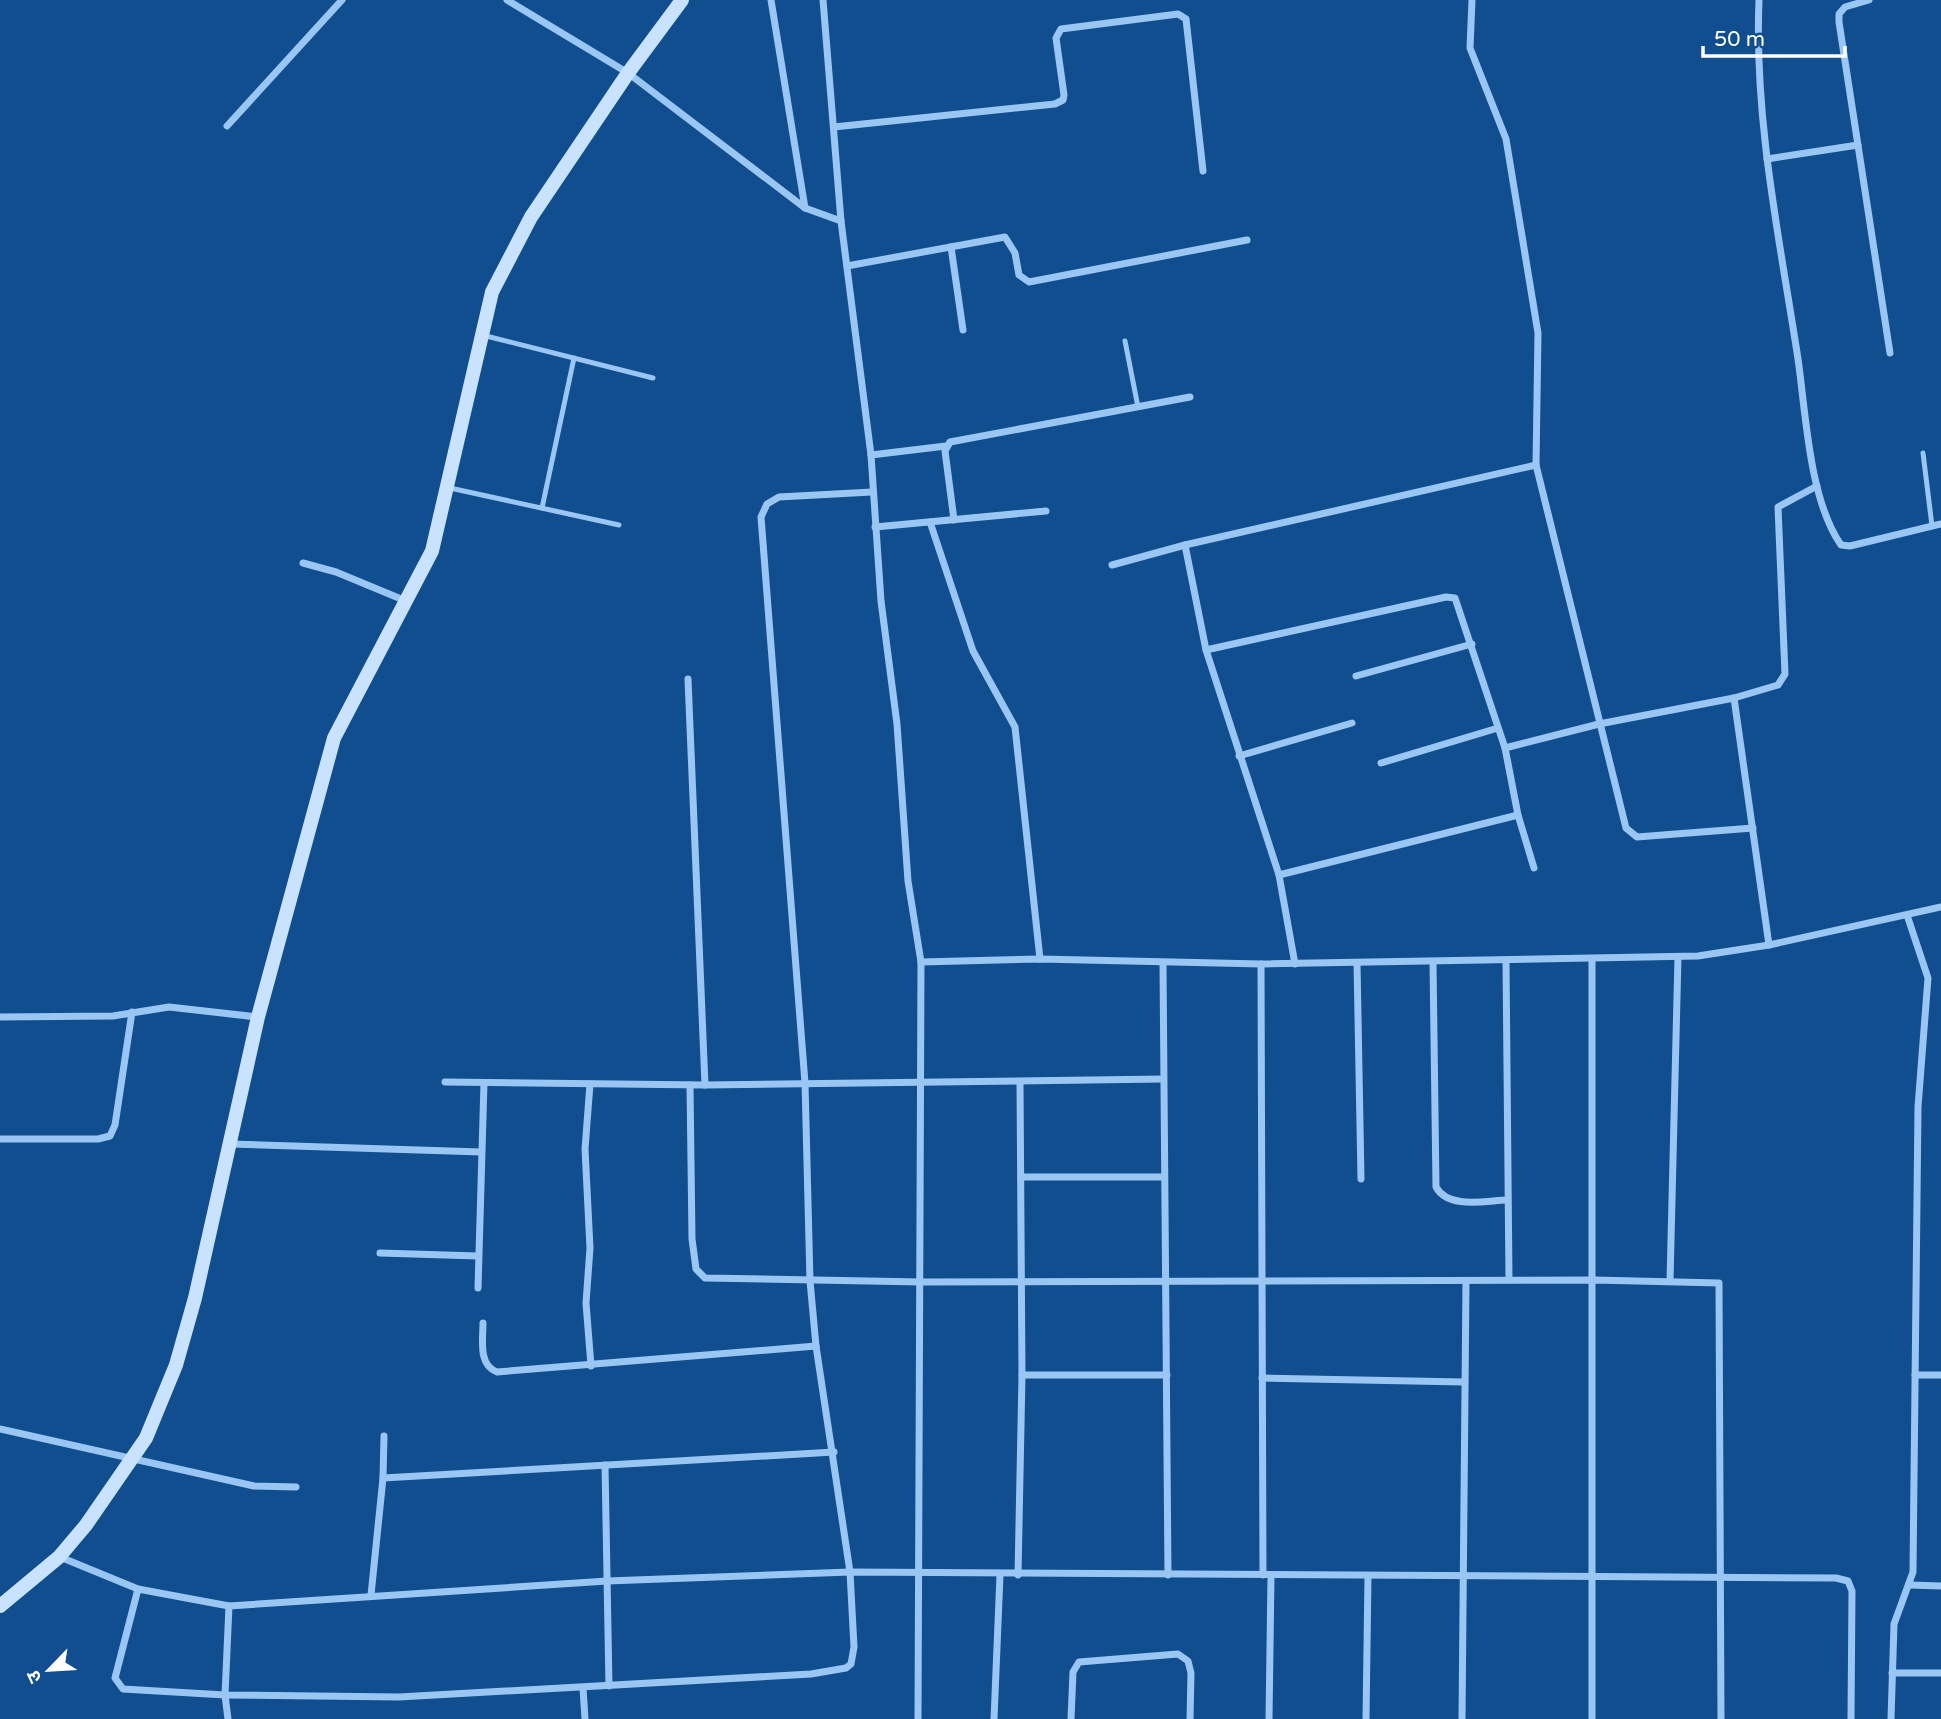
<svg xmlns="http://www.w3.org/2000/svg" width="1941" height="1719" viewBox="0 0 1941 1719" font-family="'Varela Round','Noto Sans Devanagari',sans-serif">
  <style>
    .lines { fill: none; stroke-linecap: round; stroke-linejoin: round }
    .lane { stroke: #9ac6f3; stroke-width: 5 }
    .street { stroke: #9ac6f3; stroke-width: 7 }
    .secondary { stroke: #c9e2fd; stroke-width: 14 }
  </style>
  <rect width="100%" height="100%" fill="#104e90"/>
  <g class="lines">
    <g class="lane">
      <path d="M482 335 653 378"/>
      <path d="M1125 341 1138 407"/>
      <path d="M1923 453 1932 526"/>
      <path d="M450 488 619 525"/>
      <path d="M542 508 574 358"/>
    </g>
    <g class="street">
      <path d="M507 0 628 73 805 208 841 221"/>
      <path d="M771 0 805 208"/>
      <path d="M823 0 841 221 871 455 881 601 897 724 908 881 921 962 918 1719"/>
      <path d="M1472 0 1470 48 1506 139 1538 333 1536 465 1626 828 1637 837 1753 828"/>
      <path d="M1759 0C1754 120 1780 241 1798 359 1806 414 1809 499 1841 545L1850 546 1941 524"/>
      <path d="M1869 0 1845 7 1839 14V22L1890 353"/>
      <path d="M227 126 342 0"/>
      <path d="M834 127 1055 104 1063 100 1064 95 1056 38 1061 29 1178 14 1186 19 1203 171"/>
      <path d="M1767 159 1858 145"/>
      <path d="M951 247 963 330"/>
      <path d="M847 266 1005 237 1015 253 1019 275 1029 282 1247 240"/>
      <path d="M871 455 946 446"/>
      <path d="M954 520 945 451 950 442 1190 397"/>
      <path d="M930 522 973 651 1015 727 1040 959"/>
      <path d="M875 527 1046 511"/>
      <path d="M1185 545 1206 650 1279 875 1295 964"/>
      <path d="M303 563 336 572 406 601"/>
      <path d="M1112 565 1185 545 1536 465"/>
      <path d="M1206 650 1446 597 1455 598 1505 748 1518 815 1534 868"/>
      <path d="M1356 676 1472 644"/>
      <path d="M688 679 705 1085"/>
      <path d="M1734 698 1769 945"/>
      <path d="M1505 748 1599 724 1734 698 1778 685 1785 674 1778 507 1817 486"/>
      <path d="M1239 756 1352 723"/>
      <path d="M1381 763 1498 728"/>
      <path d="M1279 875 1518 815"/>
      <path d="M1506 961 1509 1280"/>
      <path d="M921 962 1040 959 1261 964 1698 956 1769 945 1941 907"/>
      <path d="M1433 962 1436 1187C1448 1209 1484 1201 1506 1200"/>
      <path d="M1163 963 1168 1575"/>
      <path d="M1357 963 1361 1179"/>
      <path d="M1261 964 1263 1575"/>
      <path d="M0 1017 113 1016 169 1007 257 1017"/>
      <path d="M445 1082 705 1085 1163 1079"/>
      <path d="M590 1084 585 1149 590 1248 586 1303 591 1366"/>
      <path d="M690 1085 692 1239 696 1269 705 1278 921 1282 1594 1280 1719 1283 1721 1719"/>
      <path d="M0 1139H98L110 1136 115 1125 132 1012"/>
      <path d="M230 1144 481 1152"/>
      <path d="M1021 1177H1164"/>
      <path d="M380 1253 478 1256"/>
      <path d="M1670 1281 1678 957"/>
      <path d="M478 1288 484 1083"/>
      <path d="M483 1323C483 1340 478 1365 497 1372L816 1346"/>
      <path d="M1022 1375H1167"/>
      <path d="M1915 1375H1941"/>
      <path d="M1262 1378 1464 1382"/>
      <path d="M0 1429 254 1486 296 1487"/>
      <path d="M605 1465 609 1686"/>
      <path d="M383 1478 834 1452"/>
      <path d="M60 1557 138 1589 229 1606 607 1581 850 1572 1836 1578 1848 1581 1852 1591 1851 1719"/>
      <path d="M1018 1575 1022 1375 1020 1082"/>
      <path d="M1910 1585 1941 1586"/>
      <path d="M138 1589 115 1678 123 1689 225 1695 399 1697 811 1674 846 1668 851 1664 854 1647 850 1572 816 1346 810 1281 805 1083 761 517 767 504 779 497 872 492"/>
      <path d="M371 1595 383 1478 384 1436"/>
      <path d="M1892 1673H1941"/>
      <path d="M583 1688 585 1719"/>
      <path d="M228 1719 225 1695 229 1606"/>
      <path d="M994 1719 1000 1575"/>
      <path d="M1071 1719 1073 1672 1079 1662 1178 1654 1188 1661 1191 1673 1190 1719"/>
      <path d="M1269 1719 1271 1576"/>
      <path d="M1366 1719 1368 1576"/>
      <path d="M1462 1719 1466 1281"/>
      <path d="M1592 1719V959"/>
      <path d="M1891 1719 1894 1624 1913 1572 1918 1107 1928 978 1907 915"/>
    </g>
    <path class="secondary" d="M0 1606 59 1557 86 1525 146 1438 176 1365 195 1298 258 1017 334 738 432 551 492 292 531 217 628 73 682 0"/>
  </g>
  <g transform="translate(49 1670) rotate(245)" stroke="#104e90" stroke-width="5" paint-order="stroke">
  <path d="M0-5L12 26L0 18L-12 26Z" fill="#ffffff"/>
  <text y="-10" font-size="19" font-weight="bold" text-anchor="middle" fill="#ffffff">उ</text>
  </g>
  <path d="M1703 46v10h142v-10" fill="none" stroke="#ffffff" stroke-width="3.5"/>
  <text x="1714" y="46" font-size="21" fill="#ffffff" stroke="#104e90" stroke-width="5" paint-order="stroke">50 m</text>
</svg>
